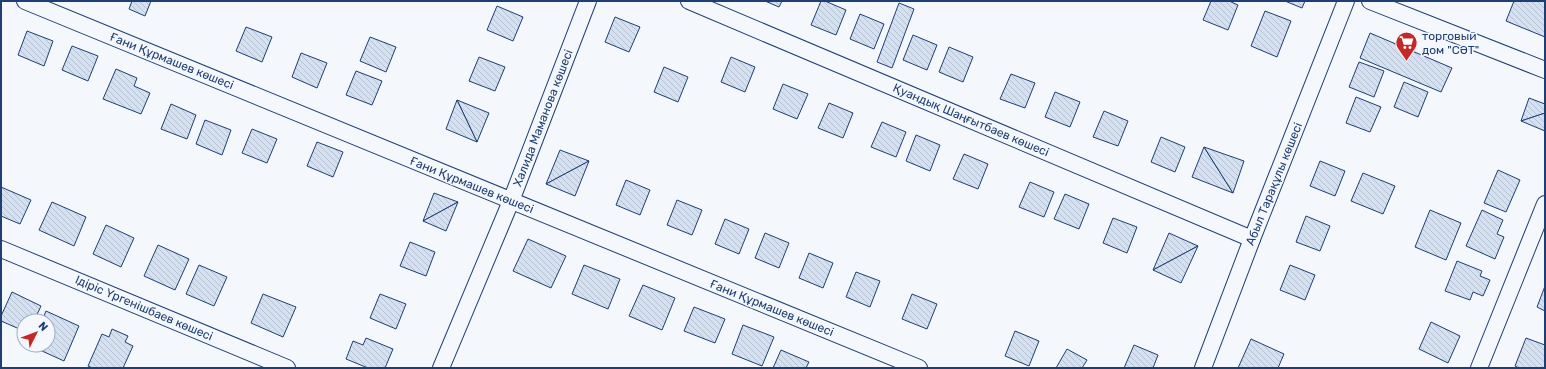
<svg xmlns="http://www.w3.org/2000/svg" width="1546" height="369" viewBox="0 0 1546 369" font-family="Rubik,sans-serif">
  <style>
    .building { fill: url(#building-back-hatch); stroke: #1d3f73 }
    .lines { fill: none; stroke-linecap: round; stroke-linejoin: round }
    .minor-casing { stroke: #1d3f73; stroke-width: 18 }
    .minor { stroke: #f4f7fb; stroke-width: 16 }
    .labels { text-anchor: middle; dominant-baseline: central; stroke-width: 3; stroke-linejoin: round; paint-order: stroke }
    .poi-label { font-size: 12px; fill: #1d3f73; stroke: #f4f7fb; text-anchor: start }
    .street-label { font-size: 12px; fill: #1d3f73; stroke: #f4f7fb }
  </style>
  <defs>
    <pattern id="building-back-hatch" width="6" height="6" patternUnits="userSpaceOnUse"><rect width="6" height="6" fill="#d5e0f0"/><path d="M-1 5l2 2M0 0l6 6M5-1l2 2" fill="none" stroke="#b6c1d1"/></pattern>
  </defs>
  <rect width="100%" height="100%" fill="#f4f7fb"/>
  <g class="building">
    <path d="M132 1H151L145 16 129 9Z"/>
    <path d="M765 1H782L779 7Z"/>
    <path d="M821 1H825L846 10 836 35 811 25Z"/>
    <path d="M1211 1H1229L1238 5 1228 30 1203 20Z"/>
    <path d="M1285 1H1305L1302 8Z"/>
    <path d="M1514 1H1545V37L1506 21Z"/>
    <path d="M899 3 914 9 892 68 877 62Z"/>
    <path d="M497 6 523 17 513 41 487 30Z"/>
    <path d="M1265 11 1291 21 1277 57 1251 46Z"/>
    <path d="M860 14 884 24 874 49 850 39Z"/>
    <path d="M615 17 640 27 629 52 605 42Z"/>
    <path d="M246 27 272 37 262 62 236 51Z"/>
    <path d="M27 31 53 41 44 66 18 55Z"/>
    <path d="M1370 33 1452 68 1441 92 1360 58Z"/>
    <path d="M913 35 937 45 927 70 903 60Z"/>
    <path d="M370 37 396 47 386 72 360 61Z"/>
    <path d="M72 46 98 56 88 81 62 70Z"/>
    <path d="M949 47 973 57 963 82 939 72Z"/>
    <path d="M301 53 327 63 317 88 292 77Z"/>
    <path d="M479 57 505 67 495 91 469 81Z"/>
    <path d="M731 57 755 67 745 92 721 82Z"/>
    <path d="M1359 62 1384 71 1374 97 1349 87Z"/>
    <path d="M664 67 688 77 678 102 654 92Z"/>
    <path d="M116 69 137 78 134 86 150 93 141 114 103 99Z"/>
    <path d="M356 71 382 81 372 105 346 95Z"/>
    <path d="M1011 74 1035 83 1025 108 1000 99Z"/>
    <path d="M1404 82 1428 92 1418 117 1394 107Z"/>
    <path d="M783 84 808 94 797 119 773 109Z"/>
    <path d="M1055 92 1080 102 1070 127 1045 117Z"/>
    <path d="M1356 97 1381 107 1370 132 1346 123Z"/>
    <path d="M1529 98 1545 104V113L1521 121Z"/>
    <path d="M457 100 489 113 477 142Z"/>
    <path d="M457 100 477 142 446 129Z"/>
    <path d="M829 103 853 113 843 138 818 128Z"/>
    <path d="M171 104 196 115 187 139 161 129Z"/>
    <path d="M1104 111 1128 121 1118 146 1093 137Z"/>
    <path d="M1545 113V131L1521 121Z"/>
    <path d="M205 120 231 130 222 155 196 144Z"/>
    <path d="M882 122 906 132 896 157 871 147Z"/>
    <path d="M252 129 277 139 267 163 242 153Z"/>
    <path d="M916 135 940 145 930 171 906 161Z"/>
    <path d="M1161 137 1185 147 1175 172 1151 162Z"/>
    <path d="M317 142 343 152 333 177 307 166Z"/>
    <path d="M1204 147 1233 193 1192 177Z"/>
    <path d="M1204 147 1244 161 1233 193Z"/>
    <path d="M560 150 589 161 546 184Z"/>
    <path d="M964 154 988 164 978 189 953 179Z"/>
    <path d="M589 161 575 196 546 184Z"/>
    <path d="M1320 161 1345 171 1335 196 1310 186Z"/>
    <path d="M1498 170 1520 180 1506 212 1484 203Z"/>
    <path d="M1363 173 1395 186 1383 214 1351 201Z"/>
    <path d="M626 180 650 190 640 215 616 205Z"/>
    <path d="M1030 182 1054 192 1044 217 1019 207Z"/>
    <path d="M1 187 31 200 20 224 1 216Z"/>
    <path d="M434 193 458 202 423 221Z"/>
    <path d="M1065 194 1089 204 1079 229 1054 219Z"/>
    <path d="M677 200 702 210 692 235 667 225Z"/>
    <path d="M52 202 86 217 74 246 39 230Z"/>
    <path d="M458 202 446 231 423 221Z"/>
    <path d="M1430 210 1461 223 1446 260 1415 247Z"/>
    <path d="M1482 210 1503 220 1497 234 1504 237 1495 259 1466 246Z"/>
    <path d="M1306 216 1330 226 1320 251 1296 242Z"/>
    <path d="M1113 218 1137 227 1127 253 1103 243Z"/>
    <path d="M725 219 749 229 739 254 715 244Z"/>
    <path d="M106 225 134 238 121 267 93 254Z"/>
    <path d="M765 233 789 243 779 268 755 258Z"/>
    <path d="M1169 233 1198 246 1153 270Z"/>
    <path d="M528 239 566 256 551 288 513 271Z"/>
    <path d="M410 242 435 252 426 276 400 266Z"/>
    <path d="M158 245 189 259 175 290 144 276Z"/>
    <path d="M1198 246 1181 283 1153 270Z"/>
    <path d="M809 253 833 263 823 288 799 278Z"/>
    <path d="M1457 261 1482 271 1480 276 1490 280 1483 296 1473 292 1470 300 1445 291Z"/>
    <path d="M199 265 227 277 214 306 186 294Z"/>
    <path d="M584 265 620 279 608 309 572 294Z"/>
    <path d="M1290 265 1315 275 1305 300 1280 290Z"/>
    <path d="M856 272 880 281 870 307 846 297Z"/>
    <path d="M643 285 675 298 662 330 629 316Z"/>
    <path d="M1545 286V311L1537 307Z"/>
    <path d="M12 292 41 306 34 321H24V331L1 321V316Z"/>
    <path d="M263 294 296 307 283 337 251 323Z"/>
    <path d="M380 294 406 304 396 329 370 318Z"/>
    <path d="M912 294 937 304 927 329 902 319Z"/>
    <path d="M694 307 725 319 715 343 684 331Z"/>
    <path d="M46 311 79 326 64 361 31 346 48 345V321H42Z"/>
    <path d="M1431 322 1460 336 1448 363 1419 349Z"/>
    <path d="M743 325 774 337 762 366 732 354Z"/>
    <path d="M112 329 128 336 125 342 133 346 123 368H92L88 366 102 334 109 337Z"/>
    <path d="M1015 331 1039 341 1029 366 1005 356Z"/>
    <path d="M366 338 393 349 385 368H368L346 359 353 341 363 345Z"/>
    <path d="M1526 338 1545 345V368H1519L1515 366Z"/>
    <path d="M1251 339 1284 354 1278 368H1238Z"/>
    <path d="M1134 345 1158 355 1153 368H1124Z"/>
    <path d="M1067 349 1087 360 1082 368H1056Z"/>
    <path d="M781 350 809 362 806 368H773Z"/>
  </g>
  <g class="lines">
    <defs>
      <g id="minor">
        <path d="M25 1 919 368"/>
        <path d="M689 1 1252 239"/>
        <path d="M1370 1 1545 70"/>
        <path d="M1 249 287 368"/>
        <path d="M441 368 511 201 588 1"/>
        <path d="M1203 368 1252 239 1346 1"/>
        <path d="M1479 368 1545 204"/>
      </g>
    </defs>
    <use href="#minor" class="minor-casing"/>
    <use href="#minor" class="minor"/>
  </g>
  <defs>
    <symbol id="supermarket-pin" viewBox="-11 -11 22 30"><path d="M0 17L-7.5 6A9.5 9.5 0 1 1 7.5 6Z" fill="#c62828" stroke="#f4f7fb"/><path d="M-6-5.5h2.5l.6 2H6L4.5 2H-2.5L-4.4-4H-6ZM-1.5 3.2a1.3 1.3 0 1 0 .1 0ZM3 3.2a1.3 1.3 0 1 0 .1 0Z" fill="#fff"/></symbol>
  </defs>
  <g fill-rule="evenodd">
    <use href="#supermarket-pin" x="1394" y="30" width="25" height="34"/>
  </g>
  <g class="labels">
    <g class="poi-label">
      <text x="1422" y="36">торговый<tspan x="1422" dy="14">дом "СӘТ"</tspan></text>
    </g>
    <g class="street-label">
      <text transform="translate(172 61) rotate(22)">Ғани Құрмашев көшесі</text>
      <text transform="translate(543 118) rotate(-69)">Халида Маманова көшесі</text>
      <text transform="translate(971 120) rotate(23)">Қуандық Шаңғытбаев көшесі</text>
      <text transform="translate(1274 184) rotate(-68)">Абыл Тарақұлы көшесі</text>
      <text transform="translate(472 185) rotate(22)">Ғани Құрмашев көшесі</text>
      <text transform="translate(144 308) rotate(23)">Ідіріс Үргенішбаев көшесі</text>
      <text transform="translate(772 308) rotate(22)">Ғани Құрмашев көшесі</text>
    </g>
  </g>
  <rect width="1546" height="369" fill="none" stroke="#1d3f73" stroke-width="4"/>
  <g transform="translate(36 333) rotate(48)"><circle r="19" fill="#f4f7fb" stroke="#9eadc5"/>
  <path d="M0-3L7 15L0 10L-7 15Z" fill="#c62828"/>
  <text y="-6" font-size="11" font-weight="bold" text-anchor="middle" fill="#1d3f73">N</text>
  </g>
</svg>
